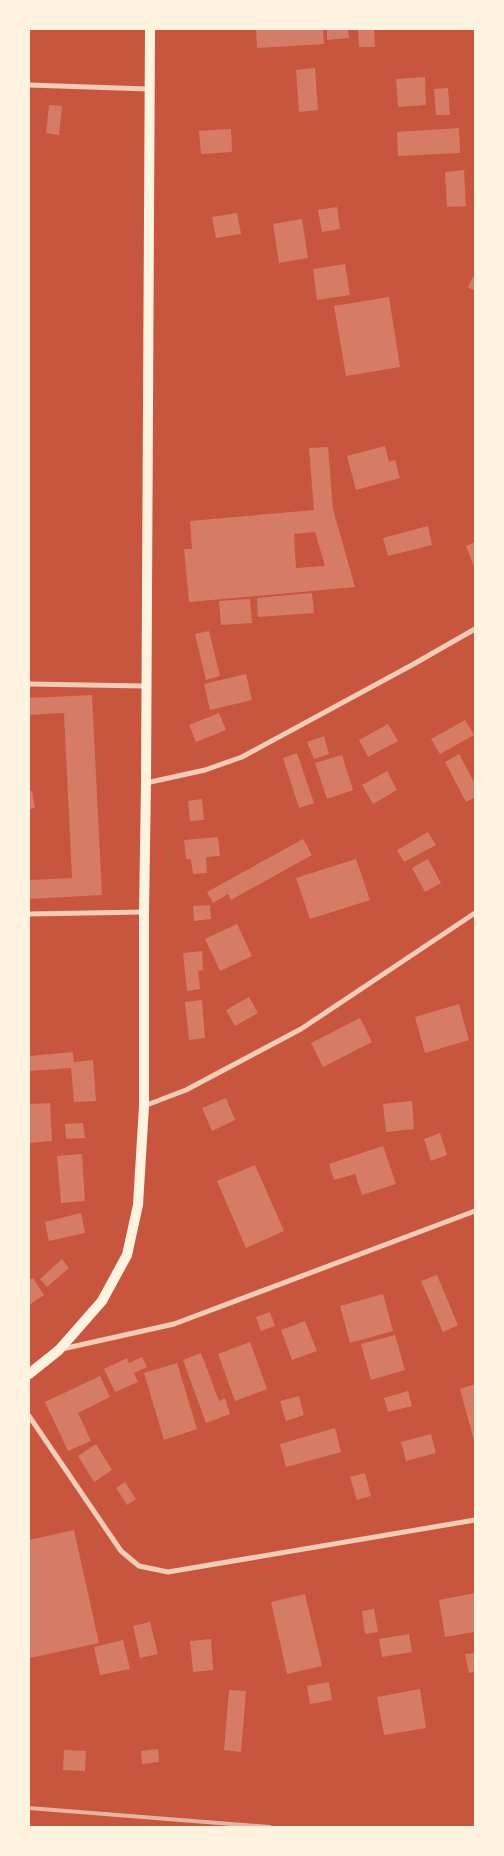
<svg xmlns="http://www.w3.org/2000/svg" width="504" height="1856" viewBox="0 0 504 1856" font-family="'PT Sans Narrow',sans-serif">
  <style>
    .building { fill: #d67c66; fill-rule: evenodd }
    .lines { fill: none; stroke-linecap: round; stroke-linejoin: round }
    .minor { stroke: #f1ccb7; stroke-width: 5 }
    .secondary { stroke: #fff3e0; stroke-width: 10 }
    .rail { stroke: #e9b49f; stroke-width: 4 }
  </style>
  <rect width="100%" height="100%" fill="#c8553d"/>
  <g class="building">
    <path d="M256 29H323L324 44 257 48Z"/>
    <path d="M327 29H348L349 38 327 40Z"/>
    <path d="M358 30H374L375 47H359Z"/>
    <path d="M315 68 318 110 299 112 296 70Z"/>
    <path d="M425 77 426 105 398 107 396 79Z"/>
    <path d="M448 88 450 115H436L434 89Z"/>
    <path d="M49 105 62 106 59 135 46 133Z"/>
    <path d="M459 128 460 153 398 156 397 132Z"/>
    <path d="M231 129 232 152 201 154 199 131Z"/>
    <path d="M464 170 466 206 447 207 445 172Z"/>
    <path d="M337 207 340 229 322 232 318 210Z"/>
    <path d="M237 213 241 234 216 238 212 217Z"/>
    <path d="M302 219 308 258 279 263 273 224Z"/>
    <path d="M345 264 350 295 317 300 313 269Z"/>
    <path d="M475 273V291L468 287Z"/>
    <path d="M389 297 400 367 346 376 334 306Z"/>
    <path d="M385 446 389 462 395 460 400 478 356 490 347 456Z"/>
    <path d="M328 447 333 509 355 587 189 602 184 549H192L190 521 314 510 309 448ZM315 532 325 566 296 568 294 534Z"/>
    <path d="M428 526 432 545 388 556 383 538Z"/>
    <path d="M475 542V569L466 546Z"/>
    <path d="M312 593 314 613 258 617 257 598Z"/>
    <path d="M250 599 252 623 221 625 219 601Z"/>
    <path d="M209 631 220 676 206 680 195 634Z"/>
    <path d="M246 674 252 700 210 710 204 684Z"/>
    <path d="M92 695 102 895 29 899V880L72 878 64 713 29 715V698Z"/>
    <path d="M219 713 226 730 196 742 189 725Z"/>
    <path d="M465 720 474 735 440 754 431 739Z"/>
    <path d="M388 724 398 741 368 757 359 740Z"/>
    <path d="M324 736 329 754 314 759 307 742Z"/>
    <path d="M297 753 314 803 299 808 283 758Z"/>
    <path d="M459 754 475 784V797L466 802 445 762Z"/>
    <path d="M342 755 353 790 327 799 315 763Z"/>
    <path d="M387 771 397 790 373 804 362 785Z"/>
    <path d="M32 791 35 808 29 809V792Z"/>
    <path d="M202 799 204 820 190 821 188 801Z"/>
    <path d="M428 832 436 845 404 862 397 850Z"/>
    <path d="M218 837 220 856 206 857 207 873 193 874 191 859H186L184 840Z"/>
    <path d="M303 839 312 855 231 900 228 894 213 903 207 892Z"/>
    <path d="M356 859 370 900 310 919 296 878Z"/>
    <path d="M428 859 441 883 425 892 412 868Z"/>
    <path d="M210 905 211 919 194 921 193 906Z"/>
    <path d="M237 924 252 956 220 971 205 939Z"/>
    <path d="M202 951 203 970 198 971 200 989 187 991 183 953Z"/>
    <path d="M249 997 258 1013 235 1026 226 1010Z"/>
    <path d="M202 1000 205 1038 189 1040 185 1002Z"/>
    <path d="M459 1004 469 1040 425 1053 415 1017Z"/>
    <path d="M360 1018 372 1042 323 1067 311 1043Z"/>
    <path d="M73 1052 74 1062 93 1060 96 1101 74 1102 71 1068 29 1071V1056Z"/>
    <path d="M226 1098 235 1120 212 1131 202 1108Z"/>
    <path d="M412 1101 414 1129 386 1132 383 1104Z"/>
    <path d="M50 1103 52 1141 29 1143V1104Z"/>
    <path d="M83 1123 85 1138 66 1139 65 1124Z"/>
    <path d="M440 1133 447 1155 431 1161 424 1139Z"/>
    <path d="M383 1146 396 1184 362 1195 355 1174 334 1180 329 1164Z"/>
    <path d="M82 1154 85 1201 61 1203 57 1156Z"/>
    <path d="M255 1165 284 1231 246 1248 217 1181Z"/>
    <path d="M81 1213 85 1233 49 1241 45 1222Z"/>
    <path d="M62 1259 69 1268 47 1287 40 1279Z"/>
    <path d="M437 1275 458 1325 443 1332 421 1281Z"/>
    <path d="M33 1278 44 1295 29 1305V1280Z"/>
    <path d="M383 1294 393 1331 350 1343 340 1306Z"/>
    <path d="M270 1312 275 1326 261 1331 256 1317Z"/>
    <path d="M305 1321 317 1351 292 1360 281 1330Z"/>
    <path d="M395 1335 405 1370 371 1380 361 1344Z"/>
    <path d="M250 1342 267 1389 235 1401 218 1354Z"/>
    <path d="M201 1353 219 1401 225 1398 230 1414 206 1423 183 1360Z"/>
    <path d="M142 1357 147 1367 134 1373 138 1382 115 1392 104 1369 127 1358 129 1363Z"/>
    <path d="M177 1363 197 1429 164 1440 144 1373Z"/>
    <path d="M100 1376 110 1397 78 1413 91 1441 68 1451 45 1402Z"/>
    <path d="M475 1384V1444L460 1389Z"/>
    <path d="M408 1391 412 1406 388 1412 384 1398Z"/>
    <path d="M299 1396 304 1415 286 1421 280 1401Z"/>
    <path d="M335 1428 341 1452 286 1467 280 1444Z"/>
    <path d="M431 1434 436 1453 406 1461 401 1442Z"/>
    <path d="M96 1444 112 1470 94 1482 78 1456Z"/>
    <path d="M365 1473 371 1496 357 1500 350 1477Z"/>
    <path d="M125 1482 136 1499 127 1505 116 1488Z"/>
    <path d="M74 1530 99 1643 30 1658 29 1652V1540Z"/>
    <path d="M475 1593V1632L445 1637 439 1600Z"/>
    <path d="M305 1594 322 1666 287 1674 271 1602Z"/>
    <path d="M374 1609 378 1632 365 1634 362 1611Z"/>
    <path d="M150 1622 158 1654 140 1658 133 1626Z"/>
    <path d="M409 1634 412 1652 382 1657 379 1639Z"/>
    <path d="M211 1639 213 1670 193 1672 190 1641Z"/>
    <path d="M123 1640 130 1669 100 1675 94 1647Z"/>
    <path d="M475 1653V1672L469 1673 465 1654Z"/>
    <path d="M329 1682 332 1700 310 1704 307 1686Z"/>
    <path d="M420 1689 426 1728 384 1735 377 1697Z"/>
    <path d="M229 1690 246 1691 241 1752 224 1750Z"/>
    <path d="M158 1749 159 1762 142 1764 141 1751Z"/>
    <path d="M64 1750 86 1751 85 1771 63 1770Z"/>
  </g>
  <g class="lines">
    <g class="minor">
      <path d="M29 85 148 89"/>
      <path d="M29 684 145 686"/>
      <path d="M146 783 205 770 242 757 412 665 475 629"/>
      <path d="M29 914 144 912"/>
      <path d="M144 1106 186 1090 301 1029 475 913"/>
      <path d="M62 1349 174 1324 475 1211"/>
      <path d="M29 1416 121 1551 139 1566 168 1572 475 1520"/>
    </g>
    <path class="secondary" d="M29 1374 59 1350 102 1301 127 1255 138 1205 144 1106V912L146 783 150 29"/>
    <path class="rail" d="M29 1808 270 1827"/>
  </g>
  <rect width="504" height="1856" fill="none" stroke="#fff3e0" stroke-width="60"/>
</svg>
